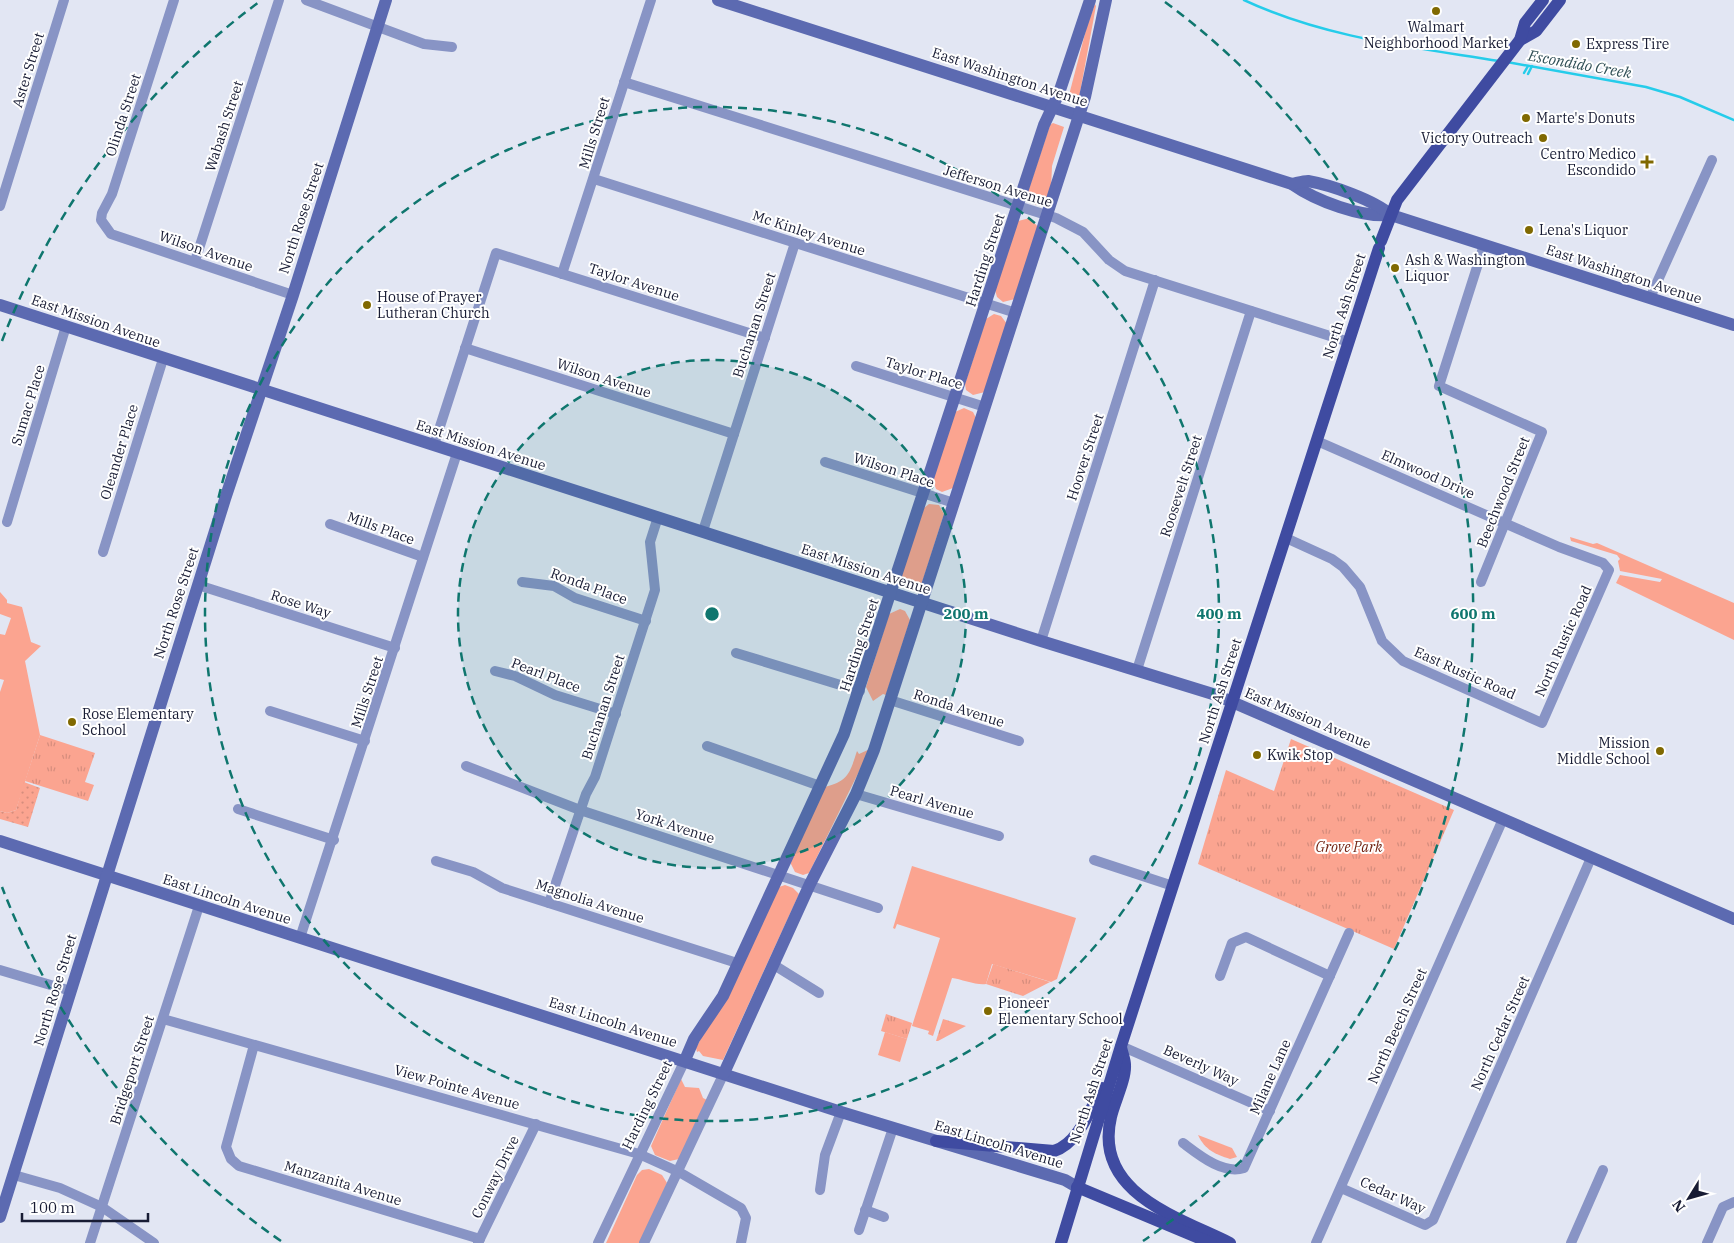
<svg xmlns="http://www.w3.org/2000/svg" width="1734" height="1243" viewBox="0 0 1734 1243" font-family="'IBM Plex Serif',serif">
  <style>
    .grass { fill: #fba490 }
    .park { fill: url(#park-tufts) }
    .garden { fill: url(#garden-dots) }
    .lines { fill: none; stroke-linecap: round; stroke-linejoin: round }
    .stream { stroke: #25ccea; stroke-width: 2.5 }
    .street { stroke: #8894c5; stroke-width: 10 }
    .secondary { stroke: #5c6ab1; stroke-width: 12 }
    .primary { stroke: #3f4ba1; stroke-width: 12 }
    .ring { fill: none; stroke: #0f766e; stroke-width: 2.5; stroke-dasharray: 9 6 }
    .poi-dot { fill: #806901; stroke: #fff; stroke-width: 2 }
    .labels { text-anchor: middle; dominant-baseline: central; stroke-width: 4; stroke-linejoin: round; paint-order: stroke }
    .poi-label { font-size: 14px; fill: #181c34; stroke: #fff; text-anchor: start }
    .street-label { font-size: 14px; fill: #181c34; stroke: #fff }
    .park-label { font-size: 14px; font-style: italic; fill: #6f1f0e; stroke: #fff }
    .water-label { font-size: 15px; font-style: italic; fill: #304f56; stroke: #fff }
    .centre { fill: #0f766e; stroke: #fff; stroke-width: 2.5 }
    .ring-label { font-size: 15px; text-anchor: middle; font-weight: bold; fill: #0f766e; stroke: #fff; stroke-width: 4; stroke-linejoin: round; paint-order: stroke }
  </style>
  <defs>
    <pattern id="park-tufts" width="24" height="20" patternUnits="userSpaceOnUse" patternTransform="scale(1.25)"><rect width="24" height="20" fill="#fba490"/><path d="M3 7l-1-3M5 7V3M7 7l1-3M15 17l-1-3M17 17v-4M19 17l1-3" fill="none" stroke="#d68d7d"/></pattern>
    <pattern id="garden-dots" width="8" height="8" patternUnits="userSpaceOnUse" patternTransform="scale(1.25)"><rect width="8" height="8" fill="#fba490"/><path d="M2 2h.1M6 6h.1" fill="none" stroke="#d68d7d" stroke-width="1.8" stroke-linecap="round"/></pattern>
  </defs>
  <rect width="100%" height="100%" fill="#e2e6f3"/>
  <g class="grass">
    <path d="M1095 4 1096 6 1079 98 1069 95 1087 26Z"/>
    <path d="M1053 123 1064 127 1052 166 1051 189 1046 203 1037 205 1030 202 1027 194 1050 125Z"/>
    <path d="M1030 218 1038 227 1015 299 1003 302 997 297 995 290 1018 221Z"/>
    <path d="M994 314 1001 316 1007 324 985 392 973 395 966 390 965 384 986 319Z"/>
    <path d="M964 408 973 412 976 418 953 488 942 492 936 489 933 480 955 412Z"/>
    <path d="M929 504 939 505 944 514 922 583 919 586 902 581 901 576 924 508Z"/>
    <path d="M1570 537 1593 544 1597 543 1734 603V640L1616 583 1620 575 1660 582 1662 579 1620 571 1618 561 1620 559 1617 555 1571 541Z"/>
    <path d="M0 592 7 600V603L22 607 31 642 41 646 25 661 40 735 16 810 7 813 0 811V692L4 680 0 679V634L5 635 11 618 0 614Z"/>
    <path d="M900 609 905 611 910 620 886 695 883 694 873 701 866 687 889 614Z"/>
    <path d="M870 749 809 873 803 875 795 872 790 862 825 787C849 781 850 772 857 751L859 754Z"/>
    <path d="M912 866 1076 918 1057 979 1051 982 992 964 986 984C978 986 961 979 952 978L933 1036 928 1034 929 1031 912 1026 940 938 897 924 895 929 893 928Z"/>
    <path d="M785 885 793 888 799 894 723 1060 703 1056 699 1051 697 1052 696 1048 779 887Z"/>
    <path d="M885 1032 907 1039 900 1062 878 1055Z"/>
    <path d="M681 1079 685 1087 699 1088 703 1098 707 1100 679 1159 670 1161 655 1155 651 1146Z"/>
    <path d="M1198 1135 1232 1148 1237 1157 1230 1159C1215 1154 1205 1150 1198 1135Z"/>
    <path d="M649 1169 662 1175 667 1183 641 1243H606L637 1175 642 1170Z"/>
  </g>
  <g class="park">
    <path d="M40 735 95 753 85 782 94 785 88 801 25 781Z"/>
    <path d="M1291 739 1454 810 1394 949 1198 864 1226 770 1274 791Z"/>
    <path d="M993 964 1050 982 1023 996 986 984Z"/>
    <path d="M886 1014 912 1023 907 1039 881 1031Z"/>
    <path d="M943 1019 966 1026 938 1041H936Z"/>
  </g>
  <path class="garden" d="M24 782 40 788 28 827 0 819V811L7 813 16 810Z"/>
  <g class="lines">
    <g class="stream">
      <path d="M1244 0C1325 38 1413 47 1499 61"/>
      <path d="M1507 62 1646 87 1680 97 1734 120"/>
      <path d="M1524 73 1528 66"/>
      <path d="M1528 74 1532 66"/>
    </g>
    <g class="street">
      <path d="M174 0 112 194 102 213 101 220 111 234 293 295"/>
      <path d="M306 0 424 44 452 47"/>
      <path d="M624 82 1056 218 1083 232 1109 260 1125 271 1349 342"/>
      <path d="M594 179 1016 313"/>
      <path d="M0 206 64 0"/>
      <path d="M195 261 279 0"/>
      <path d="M562 274 651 0"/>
      <path d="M1650 298 1712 160"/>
      <path d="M465 348 734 434"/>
      <path d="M856 366 985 407"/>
      <path d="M434 445 496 253 765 338"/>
      <path d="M825 462 954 503"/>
      <path d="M7 522 66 326"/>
      <path d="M330 524 423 557"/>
      <path d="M703 531 795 243"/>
      <path d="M1286 538 1332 559 1343 567 1360 587 1382 641 1403 661 1542 723 1609 570 1603 563 1559 547 1317 441"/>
      <path d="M103 552 163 359"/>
      <path d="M522 582 554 586 575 598 646 621"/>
      <path d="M1481 582 1542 432 1439 386 1484 245"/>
      <path d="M198 585 395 648"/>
      <path d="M1041 641 1155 280"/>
      <path d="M736 653 860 691"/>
      <path d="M1137 670 1251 311"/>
      <path d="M495 671 515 676 555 695 616 714"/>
      <path d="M890 700 1019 741"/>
      <path d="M270 711 365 741"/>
      <path d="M707 746 820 786"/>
      <path d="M466 766 580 810 878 908"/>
      <path d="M856 794 999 836"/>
      <path d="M238 809 334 840"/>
      <path d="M1094 860 1173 886"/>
      <path d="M436 861 473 872 502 888 737 963"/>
      <path d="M549 903 586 794 595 777 655 590 650 542 658 517"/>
      <path d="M300 938 457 453"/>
      <path d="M774 965 819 993"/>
      <path d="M0 970 71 991"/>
      <path d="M1220 976 1232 943 1246 937 1330 976"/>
      <path d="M163 1019 639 1154 679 1172 741 1208 746 1218 741 1243"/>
      <path d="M254 1045 226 1147 231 1159 239 1166 480 1239"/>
      <path d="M1121 1046 1270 1111"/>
      <path d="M1183 1143C1199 1155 1223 1175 1244 1168L1349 933"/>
      <path d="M14 1175 60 1188 102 1207 154 1243"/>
      <path d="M1341 1188 1425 1225 1433 1220 1591 858"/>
      <path d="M820 1190 825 1155 841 1112"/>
      <path d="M865 1210 884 1217"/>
      <path d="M859 1230 893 1128"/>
      <path d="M90 1243 199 906"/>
      <path d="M478 1243 536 1124"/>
      <path d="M598 1243 685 1060"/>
      <path d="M644 1243 724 1073"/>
      <path d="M1316 1243 1503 819"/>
      <path d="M1571 1243 1603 1170"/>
      <path d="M1707 1243 1723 1207 1734 1202"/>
    </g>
    <g class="secondary">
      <path d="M718 0 1292 184C1316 201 1362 218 1391 215L1734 325"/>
      <path d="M1292 184C1297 183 1303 181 1308 181 1331 185 1374 200 1391 215"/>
      <path d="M0 305 1041 641 1216 695 1734 919"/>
      <path d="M0 841 841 1112 1065 1180 1077 1187"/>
      <path d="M685 1060 694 1039 723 996 844 734 1044 125 1059 93 1090 0"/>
      <path d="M724 1073 810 884 856 794 874 750 1085 97 1106 0"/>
      <path d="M0 1217 225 499 293 295 386 0"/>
    </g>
    <g class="primary">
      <path d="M1520 40 1536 31 1560 0"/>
      <path d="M1381 241 1397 200 1520 40 1525 23 1543 0"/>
      <path d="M1121 1047C1122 1053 1125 1059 1125 1065 1126 1079 1114 1103 1111 1117 1093 1193 1178 1217 1230 1243"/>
      <path d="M936 1141 1054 1151C1079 1143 1090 1109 1102 1088"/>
      <path d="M1077 1187 1211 1243"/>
      <path d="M1061 1243 1121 1046 1379 248"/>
    </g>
  </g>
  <circle cx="712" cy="614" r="254" fill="#0f766e" fill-opacity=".12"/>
  <g class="ring">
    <circle cx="712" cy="614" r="254"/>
    <circle cx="712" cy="614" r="507"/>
    <path d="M281 1241A761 761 0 0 1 2 887M2 341A761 761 0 0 1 259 2M1165 2A761 761 0 0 1 1143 1241"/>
  </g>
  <g class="poi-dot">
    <circle cx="1436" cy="11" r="5"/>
    <circle cx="1576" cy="44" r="5"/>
    <circle cx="1526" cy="118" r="5"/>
    <circle cx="1543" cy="138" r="5"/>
    <path d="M1644.5 154.5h5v5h5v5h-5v5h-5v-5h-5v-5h5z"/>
    <circle cx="1529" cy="230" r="5"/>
    <circle cx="1395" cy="268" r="5"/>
    <circle cx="367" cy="305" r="5"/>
    <circle cx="72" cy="722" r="5"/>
    <circle cx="1660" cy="751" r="5"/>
    <circle cx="1257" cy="755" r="5"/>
    <circle cx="988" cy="1011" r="5"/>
  </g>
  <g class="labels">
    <g class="poi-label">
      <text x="1436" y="27" text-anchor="middle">Walmart<tspan x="1436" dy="16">Neighborhood Market</tspan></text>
      <text x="1586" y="44">Express Tire</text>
      <text x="1536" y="118">Marte's Donuts</text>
      <text x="1533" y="138" text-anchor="end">Victory Outreach</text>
      <text x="1636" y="154" text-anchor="end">Centro Medico<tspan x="1636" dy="16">Escondido</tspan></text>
      <text x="1539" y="230">Lena's Liquor</text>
      <text x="1405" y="260">Ash &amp; Washington<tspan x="1405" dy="16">Liquor</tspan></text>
      <text x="377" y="297">House of Prayer<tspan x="377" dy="16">Lutheran Church</tspan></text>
      <text x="82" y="714">Rose Elementary<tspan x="82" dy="16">School</tspan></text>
      <text x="1650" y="743" text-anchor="end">Mission<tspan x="1650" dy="16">Middle School</tspan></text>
      <text x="1267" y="755">Kwik Stop</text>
      <text x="998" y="1003">Pioneer<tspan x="998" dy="16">Elementary School</tspan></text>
    </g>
    <g class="street-label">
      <text transform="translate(28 70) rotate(-73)">Aster Street</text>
      <text transform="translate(1010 77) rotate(18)">East Washington Avenue</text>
      <text transform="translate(123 115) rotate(-72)">Olinda Street</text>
      <text transform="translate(224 126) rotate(-72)">Wabash Street</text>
      <text transform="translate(594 133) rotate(-73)">Mills Street</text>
      <text transform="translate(998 186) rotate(17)">Jefferson Avenue</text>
      <text transform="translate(301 218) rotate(-72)">North Rose Street</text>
      <text transform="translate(809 233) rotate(18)">Mc Kinley Avenue</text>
      <text transform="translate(206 251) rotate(19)">Wilson Avenue</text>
      <text transform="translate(985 260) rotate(-72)">Harding Street</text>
      <text transform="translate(1624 274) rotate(18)">East Washington Avenue</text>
      <text transform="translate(634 282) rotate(18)">Taylor Avenue</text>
      <text transform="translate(1344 306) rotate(-72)">North Ash Street</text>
      <text transform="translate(96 321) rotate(19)">East Mission Avenue</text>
      <text transform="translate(754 325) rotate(-72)">Buchanan Street</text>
      <text transform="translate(924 373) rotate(17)">Taylor Place</text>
      <text transform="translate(604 378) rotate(18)">Wilson Avenue</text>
      <text transform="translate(28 405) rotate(-73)">Sumac Place</text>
      <text transform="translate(481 445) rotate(18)">East Mission Avenue</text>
      <text transform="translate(119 452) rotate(-73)">Oleander Place</text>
      <text transform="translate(1085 457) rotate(-72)">Hoover Street</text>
      <text transform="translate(894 470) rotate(18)">Wilson Place</text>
      <text transform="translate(1428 474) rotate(24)">Elmwood Drive</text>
      <text transform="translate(1181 486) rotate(-72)">Roosevelt Street</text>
      <text transform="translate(1503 492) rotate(-68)">Beechwood Street</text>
      <text transform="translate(381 528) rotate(20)">Mills Place</text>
      <text transform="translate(866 569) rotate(18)">East Mission Avenue</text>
      <text transform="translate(589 586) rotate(20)">Ronda Place</text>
      <text transform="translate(176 603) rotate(-72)">North Rose Street</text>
      <text transform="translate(301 604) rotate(18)">Rose Way</text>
      <text transform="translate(1563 641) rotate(-66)">North Rustic Road</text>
      <text transform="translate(859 645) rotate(-72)">Harding Street</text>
      <text transform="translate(1465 673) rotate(24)">East Rustic Road</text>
      <text transform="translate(546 675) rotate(21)">Pearl Place</text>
      <text transform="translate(1220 691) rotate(-72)">North Ash Street</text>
      <text transform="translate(367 692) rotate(-72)">Mills Street</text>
      <text transform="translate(603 707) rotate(-72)">Buchanan Street</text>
      <text transform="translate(959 708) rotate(18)">Ronda Avenue</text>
      <text transform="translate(1308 718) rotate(23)">East Mission Avenue</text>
      <text transform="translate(932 802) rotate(16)">Pearl Avenue</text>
      <text transform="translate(675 826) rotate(18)">York Avenue</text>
      <text transform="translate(227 899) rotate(18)">East Lincoln Avenue</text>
      <text transform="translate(590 901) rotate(18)">Magnolia Avenue</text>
      <text transform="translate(55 990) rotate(-73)">North Rose Street</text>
      <text transform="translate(613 1022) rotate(18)">East Lincoln Avenue</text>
      <text transform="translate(1397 1026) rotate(-66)">North Beech Street</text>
      <text transform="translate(1500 1033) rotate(-66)">North Cedar Street</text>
      <text transform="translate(1201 1065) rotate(24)">Beverly Way</text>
      <text transform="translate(132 1070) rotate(-72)">Bridgeport Street</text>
      <text transform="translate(1270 1077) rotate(-66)">Milane Lane</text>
      <text transform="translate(457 1087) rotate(16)">View Pointe Avenue</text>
      <text transform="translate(1091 1091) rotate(-72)">North Ash Street</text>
      <text transform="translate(647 1105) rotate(-64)">Harding Street</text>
      <text transform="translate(999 1144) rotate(17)">East Lincoln Avenue</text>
      <text transform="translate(495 1177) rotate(-64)">Conway Drive</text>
      <text transform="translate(343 1183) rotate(17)">Manzanita Avenue</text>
      <text transform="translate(1393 1195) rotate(24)">Cedar Way</text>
    </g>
    <g class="park-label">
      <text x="1349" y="847">Grove Park</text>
    </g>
    <g class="water-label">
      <text transform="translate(1580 64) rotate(10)">Escondido Creek</text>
    </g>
  </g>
  <circle cx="712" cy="614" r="8" class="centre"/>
  <g class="ring-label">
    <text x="966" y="619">200 m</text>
    <text x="1219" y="619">400 m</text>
    <text x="1473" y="619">600 m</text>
  </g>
  <g transform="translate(1689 1198) rotate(233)" stroke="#ffffff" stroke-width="4" paint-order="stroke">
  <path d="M0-4L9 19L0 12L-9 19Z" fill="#181c34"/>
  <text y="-8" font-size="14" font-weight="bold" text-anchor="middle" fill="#181c34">N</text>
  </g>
  <path d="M22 1213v8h126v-8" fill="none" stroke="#181c34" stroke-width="2.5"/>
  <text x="30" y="1213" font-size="15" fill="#181c34" stroke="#ffffff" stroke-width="4" paint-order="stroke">100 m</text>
</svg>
